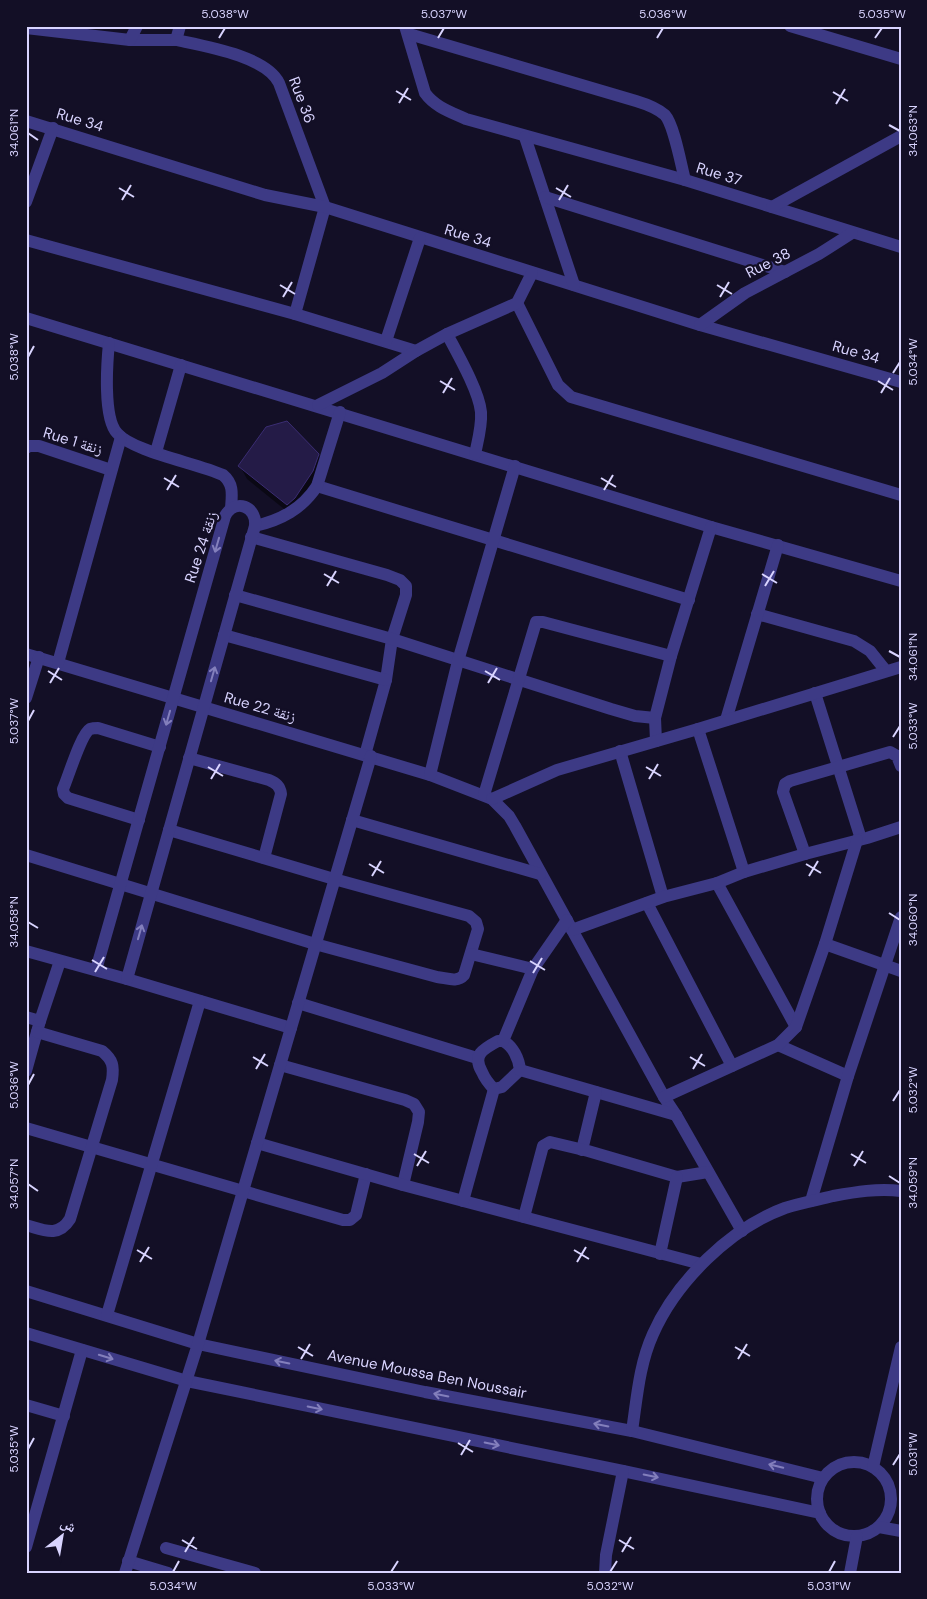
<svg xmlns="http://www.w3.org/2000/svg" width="927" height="1599" viewBox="0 0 927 1599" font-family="'DM Sans','Noto Naskh Arabic',sans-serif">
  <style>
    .shadow { fill: #0007 }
    .building { fill: #241b47; stroke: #3b2d73 }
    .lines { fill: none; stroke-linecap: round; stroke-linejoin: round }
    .minor { stroke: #3d3a85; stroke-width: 12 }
    .oneway { stroke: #837fbc }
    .ticks { fill: none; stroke: #d9d4ff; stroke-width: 2 }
    .labels { text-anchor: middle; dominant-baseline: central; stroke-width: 4.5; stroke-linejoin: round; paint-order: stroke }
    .street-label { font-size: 15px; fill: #d9d4ff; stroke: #130f26 }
    .neatline { fill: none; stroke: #d9d4ff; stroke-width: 2 }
    .ticks-label { font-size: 12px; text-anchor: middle; fill: #d9d4ff }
  </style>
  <rect width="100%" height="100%" fill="#130f26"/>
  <path class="shadow" d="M318 454 325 467 294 517 247 479 240 466Z"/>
  <path class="building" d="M287 421 319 454 313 471 295 498 287 505 238 466 266 427Z"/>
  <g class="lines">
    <g class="minor">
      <path d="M405 26 425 93C435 107 451 112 466 119L685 180 901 247"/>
      <path d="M790 26 901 59"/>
      <path d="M26 28 130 40H176L180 26"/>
      <path d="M409 34 636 101C646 104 657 108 665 115 674 125 681 165 685 180"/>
      <path d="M130 40 137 26"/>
      <path d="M176 40C204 46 266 56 279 83L325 207 295 314"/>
      <path d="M26 121 265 195 325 207 700 325 901 382"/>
      <path d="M525 137 574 285"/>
      <path d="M545 197 785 272"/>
      <path d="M26 202 53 128"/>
      <path d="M772 207 901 136"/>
      <path d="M26 240 295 314 416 351"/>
      <path d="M517 303 558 385 571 397 901 495"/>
      <path d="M26 318 711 527 901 581"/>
      <path d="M700 325 745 293 819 254 852 233"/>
      <path d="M447 334C457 353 479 391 481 412 482 426 478 440 475 454"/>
      <path d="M386 341 420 238"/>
      <path d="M109 343C107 363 103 418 117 433 133 452 197 463 223 475 234 484 232 495 231 508"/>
      <path d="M318 405 382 373 416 351 447 334 517 303 532 273"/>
      <path d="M26 448 29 446H39L111 470"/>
      <path d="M156 452 181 365"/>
      <path d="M317 486 689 600"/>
      <path d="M255 526C281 520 302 509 317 486L340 412"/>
      <path d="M251 537 387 575 400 580 406 586V595L392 639 386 680 365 755"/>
      <path d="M235 595 392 639 611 709 635 716 655 718"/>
      <path d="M757 614 854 641 870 651 886 671"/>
      <path d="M224 635 386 680"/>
      <path d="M26 654 430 775 492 799 509 816 515 826 664 1097 676 1115 742 1231"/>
      <path d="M58 663 121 437"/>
      <path d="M815 693 861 839"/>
      <path d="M26 698 39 657"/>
      <path d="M726 720 778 545"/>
      <path d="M698 729 744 872"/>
      <path d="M656 741 655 718 671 656 711 527"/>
      <path d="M620 751 663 897"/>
      <path d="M189 758 269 780C276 783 280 786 281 794L264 858"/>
      <path d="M430 775 458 661 515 466"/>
      <path d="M484 795 536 622H543L671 656"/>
      <path d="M492 799 557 770 698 729 901 667"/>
      <path d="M139 820 68 798 64 794 63 789C68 778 81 734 90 729 93 728 96 728 98 728L160 747"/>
      <path d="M352 820 540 874"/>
      <path d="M805 854 783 792 785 784 790 781 890 752 897 756 901 766"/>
      <path d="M26 855 315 944 437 977C447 978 457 983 464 975L478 929 476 922 469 916 334 879 169 830"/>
      <path d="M717 883 796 1027"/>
      <path d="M647 903 732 1066"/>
      <path d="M572 930 663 897 717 883 744 872 805 854 867 838 901 827"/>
      <path d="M825 944 901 971"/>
      <path d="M26 951 127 979 291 1028"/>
      <path d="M471 954 533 969"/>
      <path d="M96 970 225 516C235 498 257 506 255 526L127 979"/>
      <path d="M298 1003 477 1058"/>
      <path d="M26 1017 40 1021"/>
      <path d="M498 1041H503C513 1046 519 1059 520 1070L502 1087 494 1089C489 1084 485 1079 482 1072 472 1055 483 1049 498 1041Z"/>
      <path d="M503 1041 533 969 567 920"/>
      <path d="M778 1045 848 1076"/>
      <path d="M280 1065 405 1100 414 1104 419 1112 418 1122 403 1185"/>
      <path d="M520 1070 676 1115"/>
      <path d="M26 1071 40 1021 60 961"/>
      <path d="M664 1097 778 1045 796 1027 825 944 857 840"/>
      <path d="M26 1128 343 1220H350L356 1215 366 1174"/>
      <path d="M257 1143 403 1185 701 1264"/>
      <path d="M582 1150 596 1092"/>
      <path d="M463 1201 494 1089"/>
      <path d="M811 1201 848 1076 901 917"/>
      <path d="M524 1217 543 1146 550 1142 588 1151 677 1177 708 1172"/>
      <path d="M26 1225C44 1230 58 1238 70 1219L112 1080C114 1066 113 1060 102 1051L37 1032"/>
      <path d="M660 1254 677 1177"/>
      <path d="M26 1291 198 1344 425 1392 632 1431 823 1478"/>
      <path d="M107 1315 200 1001"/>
      <path d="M26 1333 187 1381 623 1471 820 1513"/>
      <path d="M26 1405 64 1416"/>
      <path d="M632 1431C637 1398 639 1365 653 1334 676 1282 730 1228 785 1208 800 1203 817 1200 833 1196 855 1192 878 1188 901 1191"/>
      <circle cx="854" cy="1499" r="37"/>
      <path d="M873 1467 901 1347"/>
      <path d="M879 1527 901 1531"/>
      <path d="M26 1547 82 1350"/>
      <path d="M166 1548 255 1573"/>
      <path d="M128 1561 168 1573"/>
      <path d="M125 1573 198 1344 371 756"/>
      <path d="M605 1573 606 1555 623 1471"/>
      <path d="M850 1573 857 1536"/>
    </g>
  </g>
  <defs><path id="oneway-shaft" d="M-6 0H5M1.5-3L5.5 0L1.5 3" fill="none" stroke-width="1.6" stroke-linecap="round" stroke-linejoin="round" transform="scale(1.25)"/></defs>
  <g class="oneway">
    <use href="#oneway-shaft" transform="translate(217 545) rotate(106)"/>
    <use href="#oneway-shaft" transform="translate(213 674) rotate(-74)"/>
    <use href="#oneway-shaft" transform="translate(168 718) rotate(106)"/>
    <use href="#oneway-shaft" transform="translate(140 932) rotate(-74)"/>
    <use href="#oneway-shaft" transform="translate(106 1357) rotate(17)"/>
    <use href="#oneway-shaft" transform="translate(282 1362) rotate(-168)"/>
    <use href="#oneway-shaft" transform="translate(441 1395) rotate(-169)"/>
    <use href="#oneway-shaft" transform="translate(315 1408) rotate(12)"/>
    <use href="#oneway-shaft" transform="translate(601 1425) rotate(-169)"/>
    <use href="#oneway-shaft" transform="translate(492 1444) rotate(12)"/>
    <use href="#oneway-shaft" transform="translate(776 1466) rotate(-166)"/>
    <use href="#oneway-shaft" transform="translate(651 1476) rotate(12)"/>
  </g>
  <path class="ticks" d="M219 38 225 28M438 38 444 28M657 38 663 28M875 38 882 28M396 91 411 100M833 92 848 101M399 103 408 88M836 104 845 89M889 125 900 131M28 133 38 140M119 188 134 197M556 188 571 197M122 200 131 185M559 200 568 185M280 285 295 294M717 285 732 294M283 297 292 282M720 297 729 282M28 357 34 346M893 373 900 362M440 381 455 390M878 381 893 390M443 393 452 378M881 393 890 378M164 478 179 487M601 478 616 487M167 490 176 475M604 490 613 475M324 574 339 583M762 574 777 583M327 586 336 571M765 586 774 571M889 651 900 657M48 671 62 680M485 671 500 680M50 683 59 668M488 683 497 668M28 721 34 710M893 737 900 726M208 767 223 776M646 767 661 776M211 779 220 764M649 779 658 764M369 864 384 873M806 864 821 873M372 876 381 861M809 876 818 861M889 913 900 920M28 922 38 928M92 960 107 969M530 961 545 970M95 972 104 957M533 973 542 958M253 1057 268 1066M690 1057 705 1066M256 1069 265 1054M693 1069 702 1054M28 1085 34 1074M893 1101 900 1090M414 1154 429 1163M851 1154 866 1163M417 1166 426 1151M854 1166 863 1151M889 1176 900 1183M28 1184 38 1191M137 1250 152 1259M574 1250 589 1259M140 1262 149 1247M577 1262 586 1247M298 1347 313 1356M735 1347 750 1356M301 1359 310 1344M738 1359 747 1344M458 1443 473 1452M28 1449 34 1438M461 1455 470 1440M893 1465 900 1454M182 1540 197 1549M619 1540 634 1549M185 1552 194 1537M622 1552 631 1537M173 1572 179 1561M391 1572 398 1561M610 1572 617 1561M829 1572 835 1561"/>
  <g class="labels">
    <g class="street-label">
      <text transform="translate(302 100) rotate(69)">Rue 36</text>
      <text transform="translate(80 120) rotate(17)">Rue 34</text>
      <text transform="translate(719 174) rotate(17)">Rue 37</text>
      <text transform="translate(468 236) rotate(17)">Rue 34</text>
      <text transform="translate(768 263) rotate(-27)">Rue 38</text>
      <text transform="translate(856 352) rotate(16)">Rue 34</text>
      <text transform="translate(73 441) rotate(17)">Rue 1 زنقة</text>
      <text transform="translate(201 547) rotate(-72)">Rue 24 زنقة</text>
      <text transform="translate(260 707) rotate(16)">Rue 22 زنقة</text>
      <text transform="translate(427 1374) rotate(11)">Avenue Moussa Ben Noussair</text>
    </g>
  </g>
  <rect width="927" height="1599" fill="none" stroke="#130f26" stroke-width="55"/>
  <g transform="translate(62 1536) rotate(31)" stroke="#130f26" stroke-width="4" paint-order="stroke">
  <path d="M0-4L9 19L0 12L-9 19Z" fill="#d9d4ff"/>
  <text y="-8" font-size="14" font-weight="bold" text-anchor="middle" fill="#d9d4ff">ش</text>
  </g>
  <rect x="28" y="28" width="872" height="1544" class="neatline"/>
  <g class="ticks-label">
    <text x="225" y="18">5.038°W</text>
    <text x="444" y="18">5.037°W</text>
    <text x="663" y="18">5.036°W</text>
    <text x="882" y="18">5.035°W</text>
    <text transform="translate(913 131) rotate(-90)" y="4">34.063°N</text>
    <text transform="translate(14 133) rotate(-90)" y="4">34.061°N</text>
    <text transform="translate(14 357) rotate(-90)" y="4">5.038°W</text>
    <text transform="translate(913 362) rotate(-90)" y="4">5.034°W</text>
    <text transform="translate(913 657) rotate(-90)" y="4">34.061°N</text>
    <text transform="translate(14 721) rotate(-90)" y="4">5.037°W</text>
    <text transform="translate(913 726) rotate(-90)" y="4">5.033°W</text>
    <text transform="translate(913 920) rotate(-90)" y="4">34.060°N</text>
    <text transform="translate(14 922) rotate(-90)" y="4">34.058°N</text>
    <text transform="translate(14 1085) rotate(-90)" y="4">5.036°W</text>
    <text transform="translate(913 1090) rotate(-90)" y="4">5.032°W</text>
    <text transform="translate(913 1183) rotate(-90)" y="4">34.059°N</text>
    <text transform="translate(14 1184) rotate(-90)" y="4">34.057°N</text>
    <text transform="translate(14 1449) rotate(-90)" y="4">5.035°W</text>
    <text transform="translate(913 1454) rotate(-90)" y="4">5.031°W</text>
    <text x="173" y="1590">5.034°W</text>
    <text x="391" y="1590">5.033°W</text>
    <text x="610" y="1590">5.032°W</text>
    <text x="829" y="1590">5.031°W</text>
  </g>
</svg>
